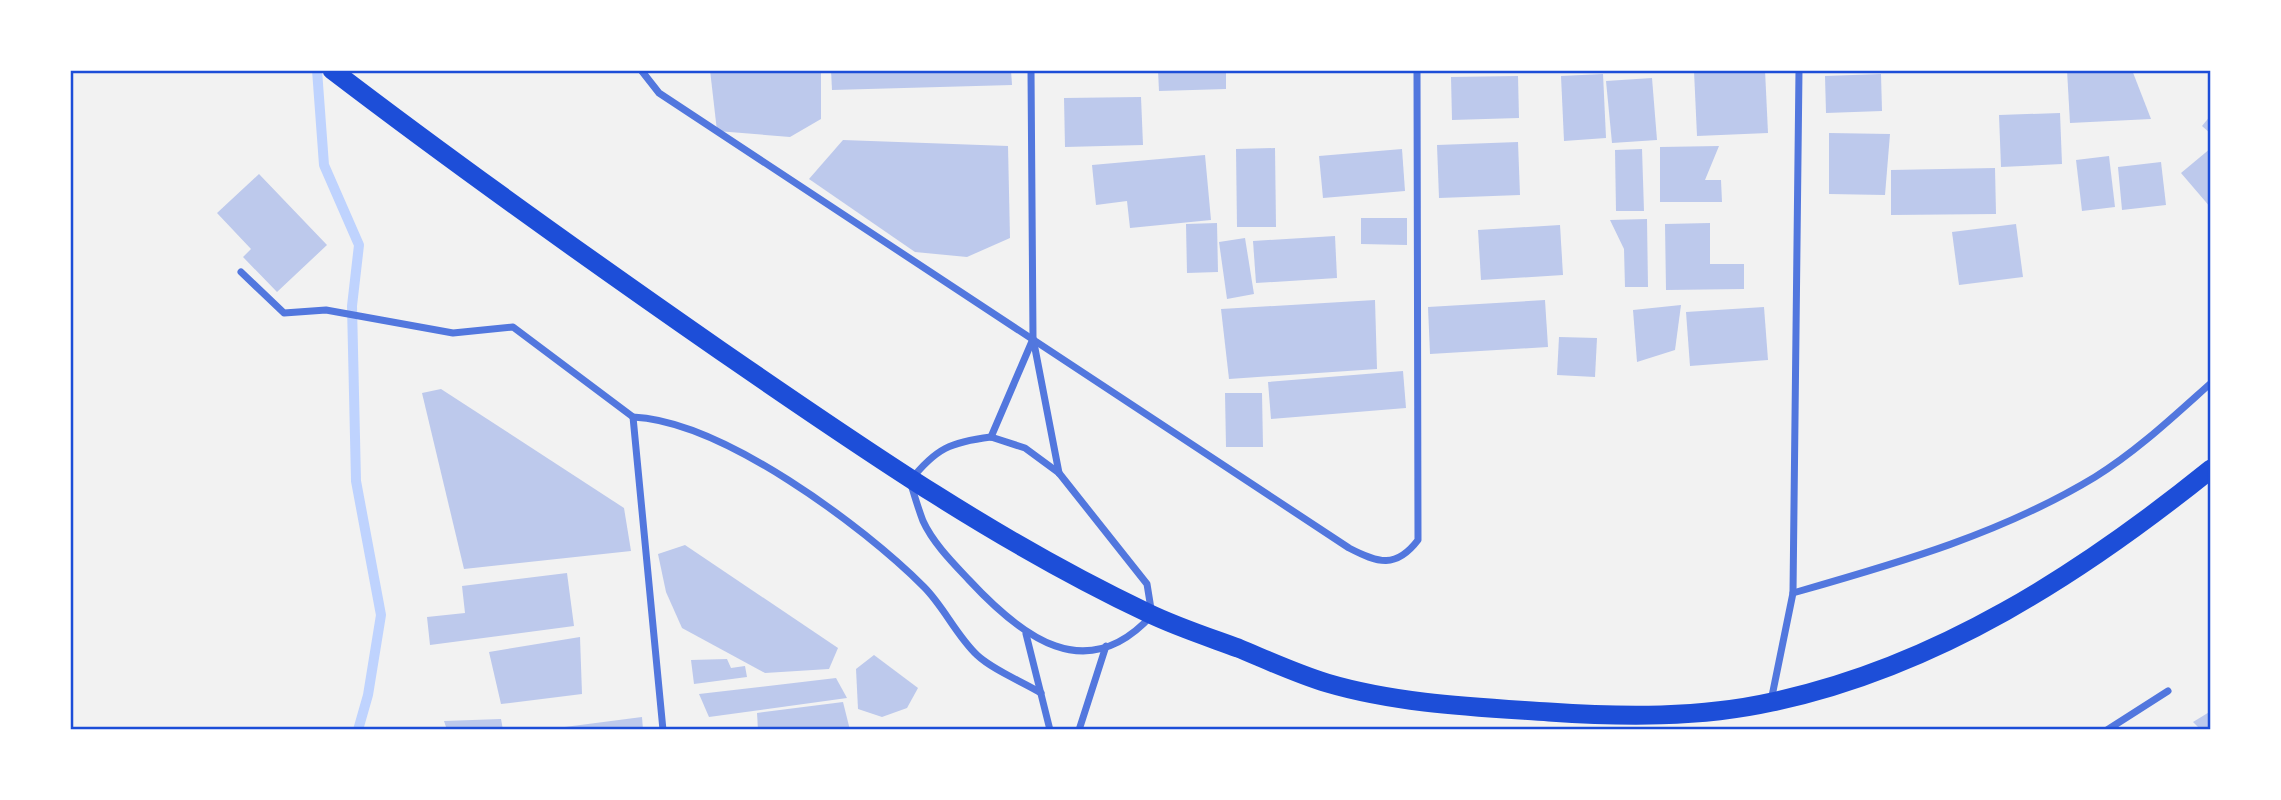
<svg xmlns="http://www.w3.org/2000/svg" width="2281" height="800" viewBox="0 0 2281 800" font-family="Raleway,sans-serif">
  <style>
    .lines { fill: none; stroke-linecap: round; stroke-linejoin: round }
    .stream { stroke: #bfd3fe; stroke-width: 10 }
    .building { fill: #bdc9ec }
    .minor { stroke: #5277de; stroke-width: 7 }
    .trunk { stroke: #1d4ed8; stroke-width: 19 }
    .neatline { fill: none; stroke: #1d4ed8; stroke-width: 2.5 }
  </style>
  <rect width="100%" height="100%" fill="#f2f2f2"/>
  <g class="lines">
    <path class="stream" d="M317 70 324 165 359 245 352 306 356 481 381 615 368 695 358 730"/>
  </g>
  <g class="building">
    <path d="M710 70H821V119L790 137 717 131Z"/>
    <path d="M831 70H1011L1012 85 832 90Z"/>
    <path d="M1158 70H1226V89L1159 91Z"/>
    <path d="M1765 70 1768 133 1697 136 1694 71Z"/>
    <path d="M2067 70H2132L2151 119 2070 123Z"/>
    <path d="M1603 74 1606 138 1564 141 1561 76Z"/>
    <path d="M1881 74 1882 111 1826 113 1825 76Z"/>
    <path d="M1518 76 1519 118 1452 120 1451 77Z"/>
    <path d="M1652 78 1657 140 1612 143 1606 81Z"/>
    <path d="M1141 97 1143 145 1065 147 1064 98Z"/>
    <path d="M2060 113 2062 164 2001 167 1999 115Z"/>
    <path d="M2211 115V134L2202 126Z"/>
    <path d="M1829 133 1890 134 1885 195 1829 194Z"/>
    <path d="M843 140 1008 146 1010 238 967 257 915 252 809 179Z"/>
    <path d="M1518 142 1520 195 1439 198 1437 145Z"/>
    <path d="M1719 146 1705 180H1721L1722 202H1660V147Z"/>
    <path d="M1275 148 1276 227H1237L1236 149Z"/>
    <path d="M2211 148V208L2181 173Z"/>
    <path d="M1402 149 1405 191 1323 198 1319 156Z"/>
    <path d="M1642 149 1644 211H1616L1615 150Z"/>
    <path d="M1205 155 1211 220 1130 228 1127 201 1096 205 1092 165Z"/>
    <path d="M2109 156 2115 207 2082 211 2076 160Z"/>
    <path d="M2161 162 2166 205 2122 210 2118 167Z"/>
    <path d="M1995 168 1996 214 1891 215V170Z"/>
    <path d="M259 174 327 245 277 292 243 257 251 249 217 213Z"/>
    <path d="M1361 218H1407V245L1361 244Z"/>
    <path d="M1647 219 1648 287H1625L1624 249 1610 220Z"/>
    <path d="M1217 223 1218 272 1187 273 1186 224Z"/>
    <path d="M1710 223V264H1744V289L1666 290 1665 224Z"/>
    <path d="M2016 224 2023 277 1959 285 1952 232Z"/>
    <path d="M1560 225 1563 275 1481 280 1478 230Z"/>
    <path d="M1335 236 1337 278 1256 283 1253 241Z"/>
    <path d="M1245 238 1254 294 1227 299 1219 242Z"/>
    <path d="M1375 300 1377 369 1229 379 1221 309Z"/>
    <path d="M1545 300 1548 347 1430 354 1428 307Z"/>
    <path d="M1681 305 1675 350 1637 362 1633 310Z"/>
    <path d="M1764 307 1768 360 1690 366 1686 312Z"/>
    <path d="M1559 337 1597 338 1595 377 1557 375Z"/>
    <path d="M1403 371 1406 408 1271 419 1268 382Z"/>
    <path d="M441 389 624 508 631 551 464 569 422 393Z"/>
    <path d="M1225 393H1262L1263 447H1226Z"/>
    <path d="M685 545 838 648 829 669 765 673 682 628 666 592 658 554Z"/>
    <path d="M567 573 574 626 430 645 427 617 465 613 462 586Z"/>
    <path d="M580 637 582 694 501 704 489 652Z"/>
    <path d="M874 655 918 688 907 708 882 717 858 709 856 669Z"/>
    <path d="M727 659 731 668 745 666 747 677 694 684 691 660Z"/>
    <path d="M836 678 847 698 709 717 699 694Z"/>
    <path d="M843 702 850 730H758L757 713Z"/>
    <path d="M2211 711V730H2201L2193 722Z"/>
    <path d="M642 717 643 730H557V728Z"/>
    <path d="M501 719 503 730H447L444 721Z"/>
  </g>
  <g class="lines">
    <g class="minor">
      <path d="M641 70 659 93 1349 548C1378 563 1396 569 1418 540L1417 70"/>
      <path d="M1031 70 1033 338 1059 473"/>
      <path d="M241 272 284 313 326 310 453 333 513 327 633 417C722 421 862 525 924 587 944 607 956 635 977 655 993 670 1021 681 1041 693"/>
      <path d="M633 417 663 730"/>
      <path d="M991 437 1025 448 1059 473 1147 584 1152 615C1086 688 1021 636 969 580 953 563 933 543 923 521 918 508 914 494 910 481 936 448 951 442 991 437Z"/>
      <path d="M991 437 1033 339"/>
      <path d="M1793 593C1898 563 2001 534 2095 477 2137 451 2174 416 2211 383"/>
      <path d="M1026 634 1050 730"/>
      <path d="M1771 701 1793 593 1799 70"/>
      <path d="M1079 730 1106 646"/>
      <path d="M2107 730 2168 691"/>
    </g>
    <path class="trunk" d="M332 70C459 167 590 260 721 351 859 446 996 541 1148 613 1177 627 1208 637 1238 648 1267 660 1297 674 1327 683 1398 704 1476 707 1549 712 1623 717 1700 718 1772 702 1937 667 2082 573 2211 469"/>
  </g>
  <rect width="2281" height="800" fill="none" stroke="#ffffff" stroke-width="144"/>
  <rect x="72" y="72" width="2137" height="656" class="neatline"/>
</svg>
